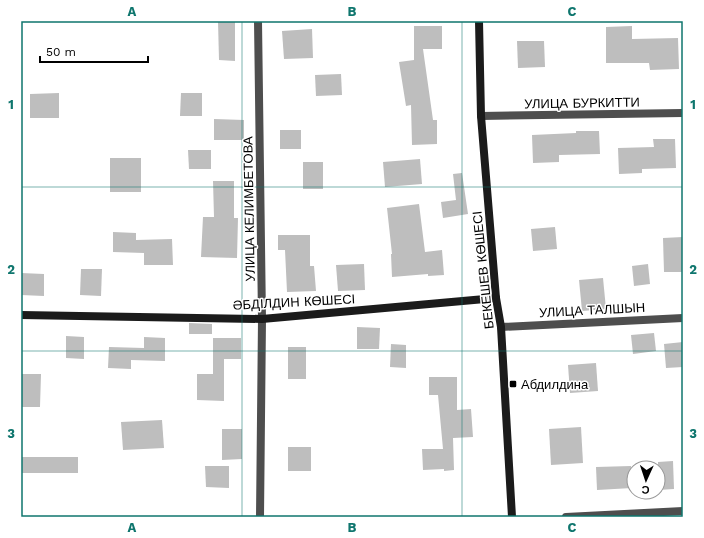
<svg xmlns="http://www.w3.org/2000/svg" width="704" height="538" viewBox="0 0 704 538" font-family="'Work Sans',sans-serif">
  <style>
    .building { fill: #bebebe }
    .lines { fill: none; stroke-linecap: round; stroke-linejoin: round }
    .street { stroke: #4e4e4e; stroke-width: 8 }
    .secondary { stroke: #1b1b1b; stroke-width: 8 }
    .grid { fill: none; stroke: #0f766e; stroke-width: 1; stroke-opacity: 0.55 }
    .poi-dot { fill: #000; stroke: #fff; stroke-width: 1.5 }
    .labels { text-anchor: middle; dominant-baseline: central; stroke-width: 3; stroke-linejoin: round; paint-order: stroke }
    .street-label { font-size: 13px; fill: #000; stroke: #fff }
    .poi-label { font-size: 13px; fill: #000; stroke: #fff; text-anchor: start }
    .neatline { fill: none; stroke: #0f766e; stroke-width: 1.5 }
    .grid-label { font-size: 13px; text-anchor: middle; font-weight: bold; fill: #0f766e }
  </style>
  <rect width="100%" height="100%" fill="#fff"/>
  <g class="building">
    <path d="M218 21H235V61L219 60Z"/>
    <path d="M414 26H442V49H423L433 120H437V144L412 145 411 105 406 106 399 62 414 60Z"/>
    <path d="M632 26V39L678 38 679 69 650 70 649 63H606V27Z"/>
    <path d="M312 29 313 58 284 59 282 31Z"/>
    <path d="M517 41H544L545 67 518 68Z"/>
    <path d="M341 74 342 95 316 96 315 75Z"/>
    <path d="M59 93V118H30V94Z"/>
    <path d="M181 93H202V116H180Z"/>
    <path d="M214 119 244 120V140H214Z"/>
    <rect x="280" y="130" width="21" height="19"/>
    <path d="M576 131H599L600 154 559 155V162L533 163 532 135 576 133Z"/>
    <path d="M653 139H675L676 168 642 169V173L619 174 618 148 654 147Z"/>
    <path d="M188 150H211V169H189Z"/>
    <rect x="110" y="158" width="31" height="34"/>
    <path d="M420 159 422 184 385 187 383 162Z"/>
    <rect x="303" y="162" width="20" height="27"/>
    <path d="M462 173 468 214 443 218 441 202 456 200 453 174Z"/>
    <path d="M213 181H234V218H238L237 258 201 257 203 217H214Z"/>
    <path d="M419 204 425 252 442 250 444 275 428 276V274L392 277 391 254H392L387 208Z"/>
    <path d="M555 227 557 249 533 251 531 229Z"/>
    <path d="M113 232 136 233V240L172 239 173 265H144V253L113 252Z"/>
    <path d="M278 235H310V266H314L316 291 287 292 285 250H278Z"/>
    <path d="M683 237V272H664L663 238Z"/>
    <path d="M364 264 365 290 338 291 336 265Z"/>
    <path d="M648 264 650 284 634 286 632 266Z"/>
    <path d="M81 269H102L101 296 80 295Z"/>
    <path d="M21 273 44 274V296L21 295Z"/>
    <path d="M603 278 606 309 582 311 579 280Z"/>
    <path d="M189 323 212 324V334H189Z"/>
    <path d="M357 327 380 328 379 349H357Z"/>
    <path d="M654 333 656 351 633 354 631 335Z"/>
    <path d="M66 336 84 337V359L66 358Z"/>
    <path d="M144 337 165 338V361L131 360V369L108 368 109 347 144 348Z"/>
    <path d="M213 338H241V359H224V401L197 400V374H213Z"/>
    <path d="M683 342V367L666 368 664 344Z"/>
    <path d="M391 344 406 345V368L390 367Z"/>
    <rect x="288" y="347" width="18" height="32"/>
    <path d="M596 363 598 391 570 393 568 365Z"/>
    <path d="M21 374H41L40 407H21Z"/>
    <path d="M429 377H457V410L471 409 473 437 453 438 454 470 444 471V469L423 470 422 449H443L438 395H429Z"/>
    <path d="M162 420 164 448 123 450 121 422Z"/>
    <path d="M581 427 583 463 551 465 549 429Z"/>
    <path d="M222 429H242V459L222 460Z"/>
    <rect x="288" y="447" width="23" height="24"/>
    <rect x="21" y="457" width="57" height="16"/>
    <path d="M673 461 674 489 658 490V462Z"/>
    <path d="M205 466H229V488L206 487Z"/>
    <path d="M631 466 632 488 597 490 596 467Z"/>
  </g>
  <g class="lines">
    <g class="street">
      <path d="M258 21 262 319 260 517"/>
      <path d="M481 116 683 113"/>
      <path d="M501 327 683 318"/>
      <path d="M566 517 683 511"/>
    </g>
    <g class="secondary">
      <path d="M479 21 481 116 496 298 501 327 512 517"/>
      <path d="M21 315 262 319 496 298"/>
    </g>
  </g>
  <path class="grid" d="M242 21V517M462 21V517M21 187H683M21 351H683"/>
  <rect class="poi-dot" x="509" y="380" width="8" height="8" rx="2"/>
  <g class="labels">
    <g class="street-label">
      <text transform="translate(582 103) rotate(-1)">УЛИЦА БУРКИТТИ</text>
      <text transform="translate(249 209) rotate(-91)">УЛИЦА КЕЛИМБЕТОВА</text>
      <text transform="translate(483 270) rotate(-96)">БЕКЕШЕВ КӨШЕСІ</text>
      <text transform="translate(294 302) rotate(-3)">ӘБДІЛДИН КӨШЕСІ</text>
      <text transform="translate(592 310) rotate(-3)">УЛИЦА ТАЛШЫН</text>
    </g>
    <g class="poi-label">
      <text x="521" y="384">Абдилдина</text>
    </g>
  </g>
  <rect width="704" height="538" fill="none" stroke="#ffffff" stroke-width="44"/>
  <g transform="translate(646 480) rotate(183)"><circle r="19" fill="#ffffff" stroke="#999999"/>
  <path d="M0-3L7 15L0 10L-7 15Z" fill="#000000"/>
  <text y="-6" font-size="11" font-weight="bold" text-anchor="middle" fill="#000000">С</text>
  </g>
  <path d="M40 56v6h108v-6" fill="none" stroke="#000000" stroke-width="2"/>
  <text x="46" y="56" font-size="12" fill="#000000" stroke="#ffffff" stroke-width="3" paint-order="stroke">50 m</text>
  <rect x="22" y="22" width="660" height="494" class="neatline"/>
  <g class="grid-label">
    <text x="132" y="16">A</text>
    <text x="352" y="16">B</text>
    <text x="572" y="16">C</text>
    <text x="11" y="109">1</text>
    <text x="693" y="109">1</text>
    <text x="11" y="274">2</text>
    <text x="693" y="274">2</text>
    <text x="11" y="438">3</text>
    <text x="693" y="438">3</text>
    <text x="132" y="532">A</text>
    <text x="352" y="532">B</text>
    <text x="572" y="532">C</text>
  </g>
</svg>
